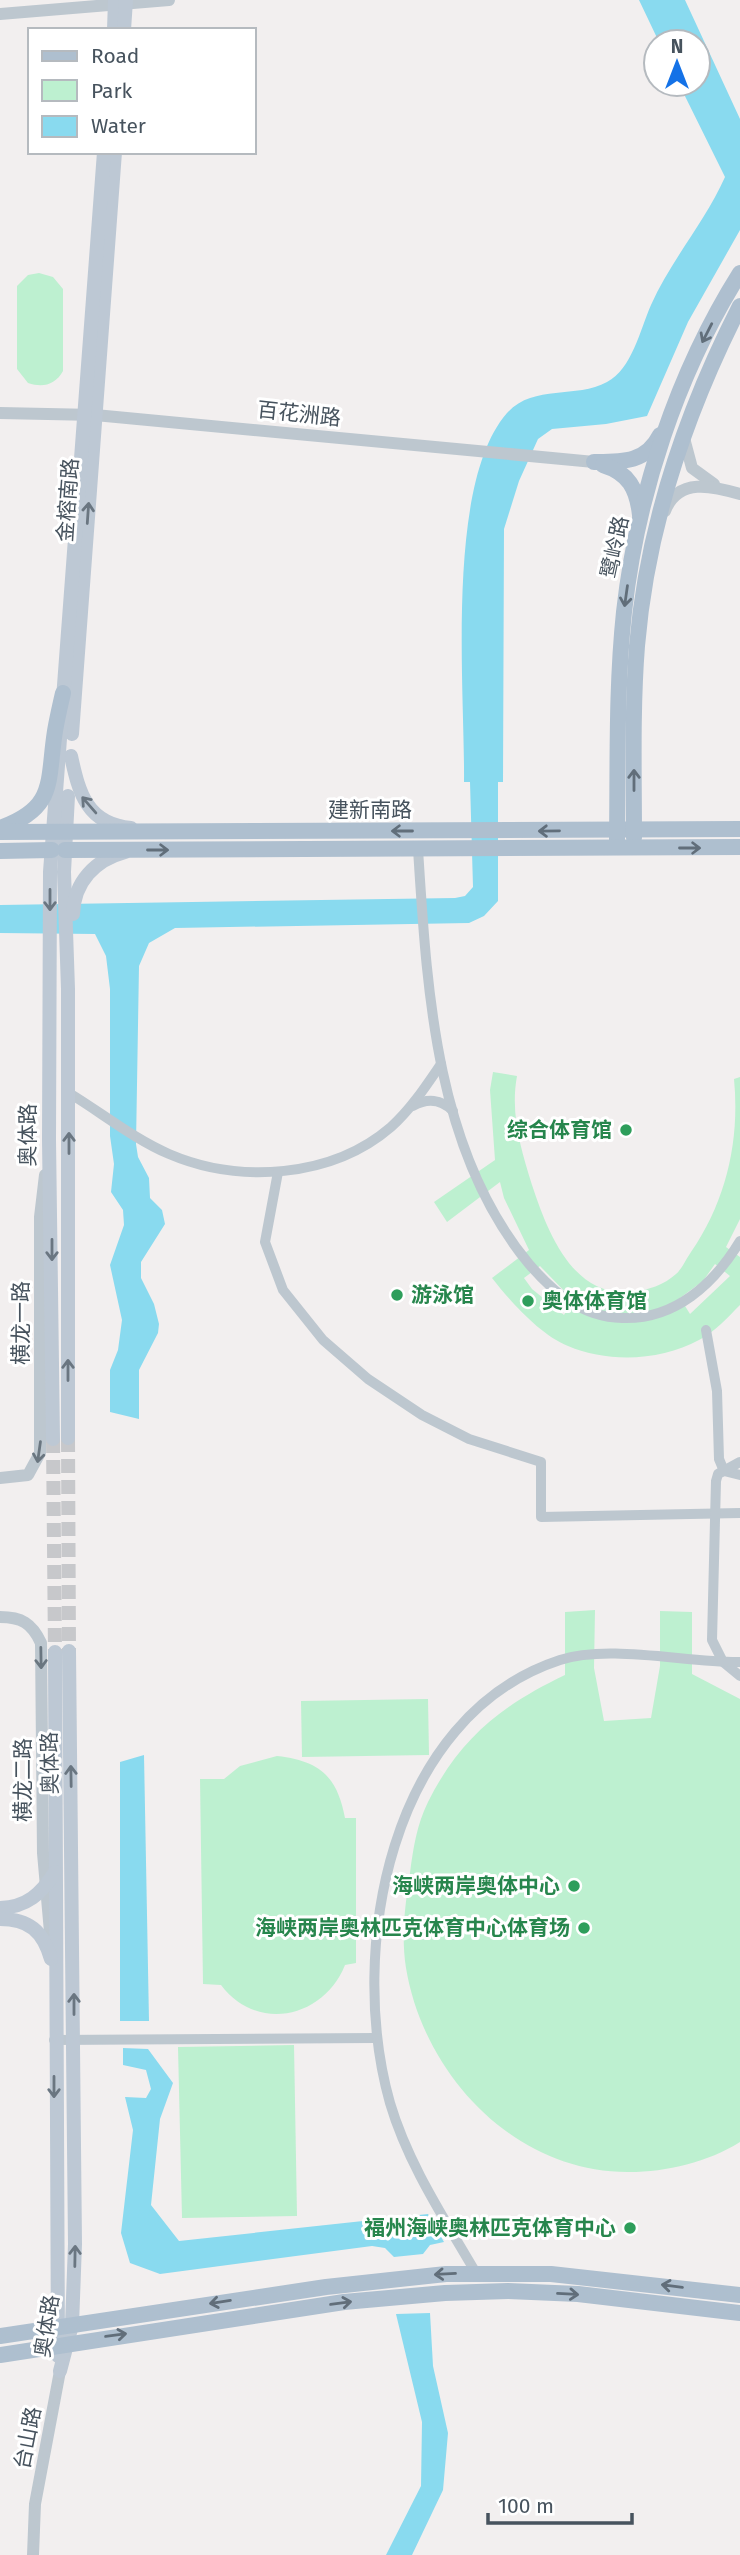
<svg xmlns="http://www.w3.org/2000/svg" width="740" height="2555" viewBox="0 0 740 2555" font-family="'Fira Sans','Noto Sans SC',sans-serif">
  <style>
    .green { fill: #bdf0d0; fill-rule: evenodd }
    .water { fill: #89daef }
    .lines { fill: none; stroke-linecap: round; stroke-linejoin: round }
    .secondary-tunnel { stroke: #c7c8cb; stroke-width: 14; stroke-dasharray: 14 7; stroke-linecap: butt }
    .minor { stroke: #bdc7cf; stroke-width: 10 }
    .tertiary { stroke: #bdc7cf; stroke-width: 12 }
    .secondary { stroke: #bdc8d4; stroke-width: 14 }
    .primary { stroke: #aebfcf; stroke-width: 16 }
    .oneway { stroke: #616e7a }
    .oneway2 { stroke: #6a7681 }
    .oneway3 { stroke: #6a7680 }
    .leisure-dot { fill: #2e9e5b; stroke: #fff; stroke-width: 2.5 }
    .labels { text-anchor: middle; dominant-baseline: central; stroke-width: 6; stroke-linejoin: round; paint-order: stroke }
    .street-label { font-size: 21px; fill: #47535e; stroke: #fff }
    .leisure-label { font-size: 21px; font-weight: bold; fill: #27864d; stroke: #fff; text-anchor: end }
  </style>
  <rect width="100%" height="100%" fill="#f2efef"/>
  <g class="green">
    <path d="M39 273 53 277 63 289V371C55 385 43 388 28 383L17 369V286L28 275Z"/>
    <path d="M493 1072 517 1076C510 1114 521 1149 532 1185 548 1233 573 1298 632 1292 648 1290 664 1285 676 1274 682 1269 686 1259 691 1252 726 1201 740 1141 734 1079L740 1077V1219L726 1247 740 1257V1305C728 1317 715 1332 699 1340 661 1361 608 1363 568 1346 540 1335 510 1301 492 1278L529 1250 504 1198 500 1182 447 1222 434 1202 495 1160 490 1090ZM715 1264 730 1276 690 1314 680 1298 703 1281ZM540 1266 573 1300 564 1315 532 1289 524 1278Z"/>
    <path d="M595 1610 594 1668 604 1721 651 1718 660 1666V1611L692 1612V1674L740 1699V2142C708 2162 667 2172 629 2172 516 2173 424 2076 406 1968 401 1936 405 1905 410 1873 413 1849 417 1824 428 1802 460 1738 502 1705 565 1675V1612Z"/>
    <path d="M428 1699 429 1755 302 1757 301 1701Z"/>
    <path d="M277 1756C320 1761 337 1776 345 1818H356V1963L345 1965C324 2018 257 2033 221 1985L203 1984 200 1779H224L240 1766Z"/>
    <path d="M294 2045 297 2216 182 2218 178 2047Z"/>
  </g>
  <g class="water">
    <path d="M639 0H685L740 119V230L688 322 647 416 606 424 552 429 538 439 519 481 504 529 503 782H498V901L484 916 469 923 175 928 149 943 139 966 136 1144 138 1157 149 1178 150 1198 162 1210 165 1224 141 1262V1278L154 1304 159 1324 158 1333 139 1370V1419L110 1412V1370L118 1350 122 1320 110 1265 124 1225 123 1210 111 1192 114 1164 110 1136V989L106 956 95 934 0 933V905L455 898 465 896 473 887 470 782H464C465 689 445 484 507 413 533 384 576 399 607 382 632 369 640 330 651 305 671 260 705 222 725 177L679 84H698V42H659Z"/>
    <path d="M144 1755 149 2021H120V1762Z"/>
    <path d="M123 2048 148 2049 173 2083 160 2119 151 2205 179 2241 428 2214 444 2242 430 2245 423 2254 394 2257 385 2248 372 2246 160 2274 130 2263 121 2233 133 2130 125 2097 146 2098 151 2089 146 2070 123 2065Z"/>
    <path d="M430 2313 433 2366 448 2433 443 2490 412 2555H386L421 2486 422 2422 396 2314Z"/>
  </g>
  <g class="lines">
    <g class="secondary-tunnel">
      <path d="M68 1438 69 1651"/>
      <path d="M53 1439 55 1652"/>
    </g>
    <g class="minor">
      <path d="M418 849C427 989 435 1151 529 1264 554 1293 582 1317 622 1318 675 1320 714 1284 740 1241"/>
      <path d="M69 1093C102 1113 134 1139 169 1154 239 1184 332 1178 391 1127 411 1109 426 1086 441 1064"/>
      <path d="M413 1106C427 1098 441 1099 453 1111"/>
      <path d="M278 1172 265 1242 283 1290 323 1340 368 1379 422 1415 469 1439 541 1462V1517L740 1513"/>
      <path d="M706 1330 717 1391 719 1459 724 1471 740 1475"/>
      <path d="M740 1462 718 1474 716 1481 712 1640 723 1662 740 1676"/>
      <path d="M54 2040 375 2038"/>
      <path d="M476 2273C444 2218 408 2164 390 2103 347 1951 389 1716 560 1660 609 1644 688 1663 740 1662"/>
    </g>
    <g class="tertiary">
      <path d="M0 14 169 0"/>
      <path d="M0 413 95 415 594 462"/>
      <path d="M684 438 692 468 714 484"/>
      <path d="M665 511C678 477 713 486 740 494"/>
      <path d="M0 1478 28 1475 40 1453V1217L45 1175"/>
      <path d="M0 1617C21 1617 32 1623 41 1643L43 1853 50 1932"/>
      <path d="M33 2555 35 2504 60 2371"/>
    </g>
    <g class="secondary">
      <path d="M114 30 115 0"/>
      <path d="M124 30 126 0"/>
      <path d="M72 734 115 152"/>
      <path d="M71 756C79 793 87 824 131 828"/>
      <path d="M68 796 64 872 68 989V1438"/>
      <path d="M73 914C74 882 95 860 125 852"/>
      <path d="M53 1439 49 1140 50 872 104 152"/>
      <path d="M55 1652 58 2356"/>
      <path d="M0 1908C27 1907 41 1894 55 1872"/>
      <path d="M0 1919C29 1919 43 1931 51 1959"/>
      <path d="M60 2371 72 2325 75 2244 69 1651"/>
    </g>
    <g class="primary">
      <path d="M594 462C622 462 646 463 660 435"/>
      <path d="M603 465C629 473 637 489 640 515"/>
      <path d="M0 828C57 808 47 781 55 731 57 719 60 706 63 693"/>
      <path d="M0 832 740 829"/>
      <path d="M634 838C634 775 632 710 637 646 647 526 685 414 740 306"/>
      <path d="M617 840C618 764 616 688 624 612 637 495 677 373 740 273"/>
      <path d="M65 850 740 847"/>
      <path d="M0 851 52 850"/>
      <path d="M0 2336 326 2287 446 2274H551L740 2295"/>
      <path d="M0 2355 344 2302 445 2293 508 2291 578 2294 740 2313"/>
    </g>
  </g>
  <defs><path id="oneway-shaft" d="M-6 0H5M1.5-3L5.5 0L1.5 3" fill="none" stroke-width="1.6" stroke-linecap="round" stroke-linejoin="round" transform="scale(1.75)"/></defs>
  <g class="oneway">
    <use href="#oneway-shaft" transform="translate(707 333) rotate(117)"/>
    <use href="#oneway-shaft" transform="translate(626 596) rotate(98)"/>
    <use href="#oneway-shaft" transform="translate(634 780) rotate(-90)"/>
    <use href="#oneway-shaft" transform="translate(402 831) rotate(180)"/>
    <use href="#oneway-shaft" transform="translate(549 831) rotate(179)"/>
    <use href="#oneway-shaft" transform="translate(690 848)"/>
    <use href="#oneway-shaft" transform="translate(158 850)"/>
    <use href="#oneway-shaft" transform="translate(445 2274) rotate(177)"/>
    <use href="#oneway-shaft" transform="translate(672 2286) rotate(-173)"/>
    <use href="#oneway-shaft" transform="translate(568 2294) rotate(3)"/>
    <use href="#oneway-shaft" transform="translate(220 2302) rotate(171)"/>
    <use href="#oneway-shaft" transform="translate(341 2303) rotate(-8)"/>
    <use href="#oneway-shaft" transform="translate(116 2335) rotate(-8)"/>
  </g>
  <g class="oneway2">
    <use href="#oneway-shaft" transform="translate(88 513) rotate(-86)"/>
    <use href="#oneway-shaft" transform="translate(89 805) rotate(-131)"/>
    <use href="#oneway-shaft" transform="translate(50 900) rotate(90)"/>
    <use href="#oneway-shaft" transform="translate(69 1143) rotate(-90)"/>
    <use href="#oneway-shaft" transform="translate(52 1250) rotate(90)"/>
    <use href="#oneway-shaft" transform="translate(68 1370) rotate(-90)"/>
    <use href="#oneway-shaft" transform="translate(71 1776) rotate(-91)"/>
    <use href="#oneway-shaft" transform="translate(74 2004) rotate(-90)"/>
    <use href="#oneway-shaft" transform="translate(54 2087) rotate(90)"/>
    <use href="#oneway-shaft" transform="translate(75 2256) rotate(-89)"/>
  </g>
  <g class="oneway3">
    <use href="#oneway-shaft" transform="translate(39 1452) rotate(98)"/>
    <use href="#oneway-shaft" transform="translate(41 1658) rotate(89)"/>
  </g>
  <g class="leisure-dot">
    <circle cx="626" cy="1130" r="7"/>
    <circle cx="397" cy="1295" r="7"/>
    <circle cx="528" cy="1301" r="7"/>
    <circle cx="574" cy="1886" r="7"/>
    <circle cx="584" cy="1928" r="7"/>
    <circle cx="630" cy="2228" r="7"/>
  </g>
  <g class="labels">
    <g class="street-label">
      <text transform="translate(299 414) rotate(6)">百花洲路</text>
      <text transform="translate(68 500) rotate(-86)">金榕南路</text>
      <text transform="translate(615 547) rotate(-78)">鹭岭路</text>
      <text x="370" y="810">建新南路</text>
      <text transform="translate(28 1135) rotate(-90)">奥体路</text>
      <text transform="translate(21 1323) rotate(-90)">横龙一路</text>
      <text transform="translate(50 1763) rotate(-91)">奥体路</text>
      <text transform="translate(23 1780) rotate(-90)">横龙二路</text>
      <text transform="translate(47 2326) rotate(-81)">奥体路</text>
      <text transform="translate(28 2438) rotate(-79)">台山路</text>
    </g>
    <g class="leisure-label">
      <text x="612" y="1130">综合体育馆</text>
      <text x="411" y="1295" text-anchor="start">游泳馆</text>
      <text x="542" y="1301" text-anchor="start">奥体体育馆</text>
      <text x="560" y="1886">海峡两岸奥体中心</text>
      <text x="570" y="1928">海峡两岸奥林匹克体育中心体育场</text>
      <text x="616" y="2228">福州海峡奥林匹克体育中心</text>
    </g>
  </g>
  <rect x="28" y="28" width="228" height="126" fill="#ffffff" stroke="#b5babf" stroke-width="2"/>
  <rect x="42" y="51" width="35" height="10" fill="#aebfcf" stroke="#b5babf" stroke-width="2"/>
  <text x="91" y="63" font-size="21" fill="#47535e">Road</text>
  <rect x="42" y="80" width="35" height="21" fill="#bdf0d0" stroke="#b5babf" stroke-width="2"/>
  <text x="91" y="98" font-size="21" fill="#47535e">Park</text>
  <rect x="42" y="116" width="35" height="21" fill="#89daef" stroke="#b5babf" stroke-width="2"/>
  <text x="91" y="133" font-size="21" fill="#47535e">Water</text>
  <g transform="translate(677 63)"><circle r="33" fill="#ffffff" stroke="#b5babf" stroke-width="2"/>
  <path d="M0-5L12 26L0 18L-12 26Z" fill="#1472e7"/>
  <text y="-10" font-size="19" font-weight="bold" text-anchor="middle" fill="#47535e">N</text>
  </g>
  <path d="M488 2513v10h144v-10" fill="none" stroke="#47535e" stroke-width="3.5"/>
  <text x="498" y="2513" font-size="21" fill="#47535e" stroke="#ffffff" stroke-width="5" paint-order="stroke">100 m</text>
</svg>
